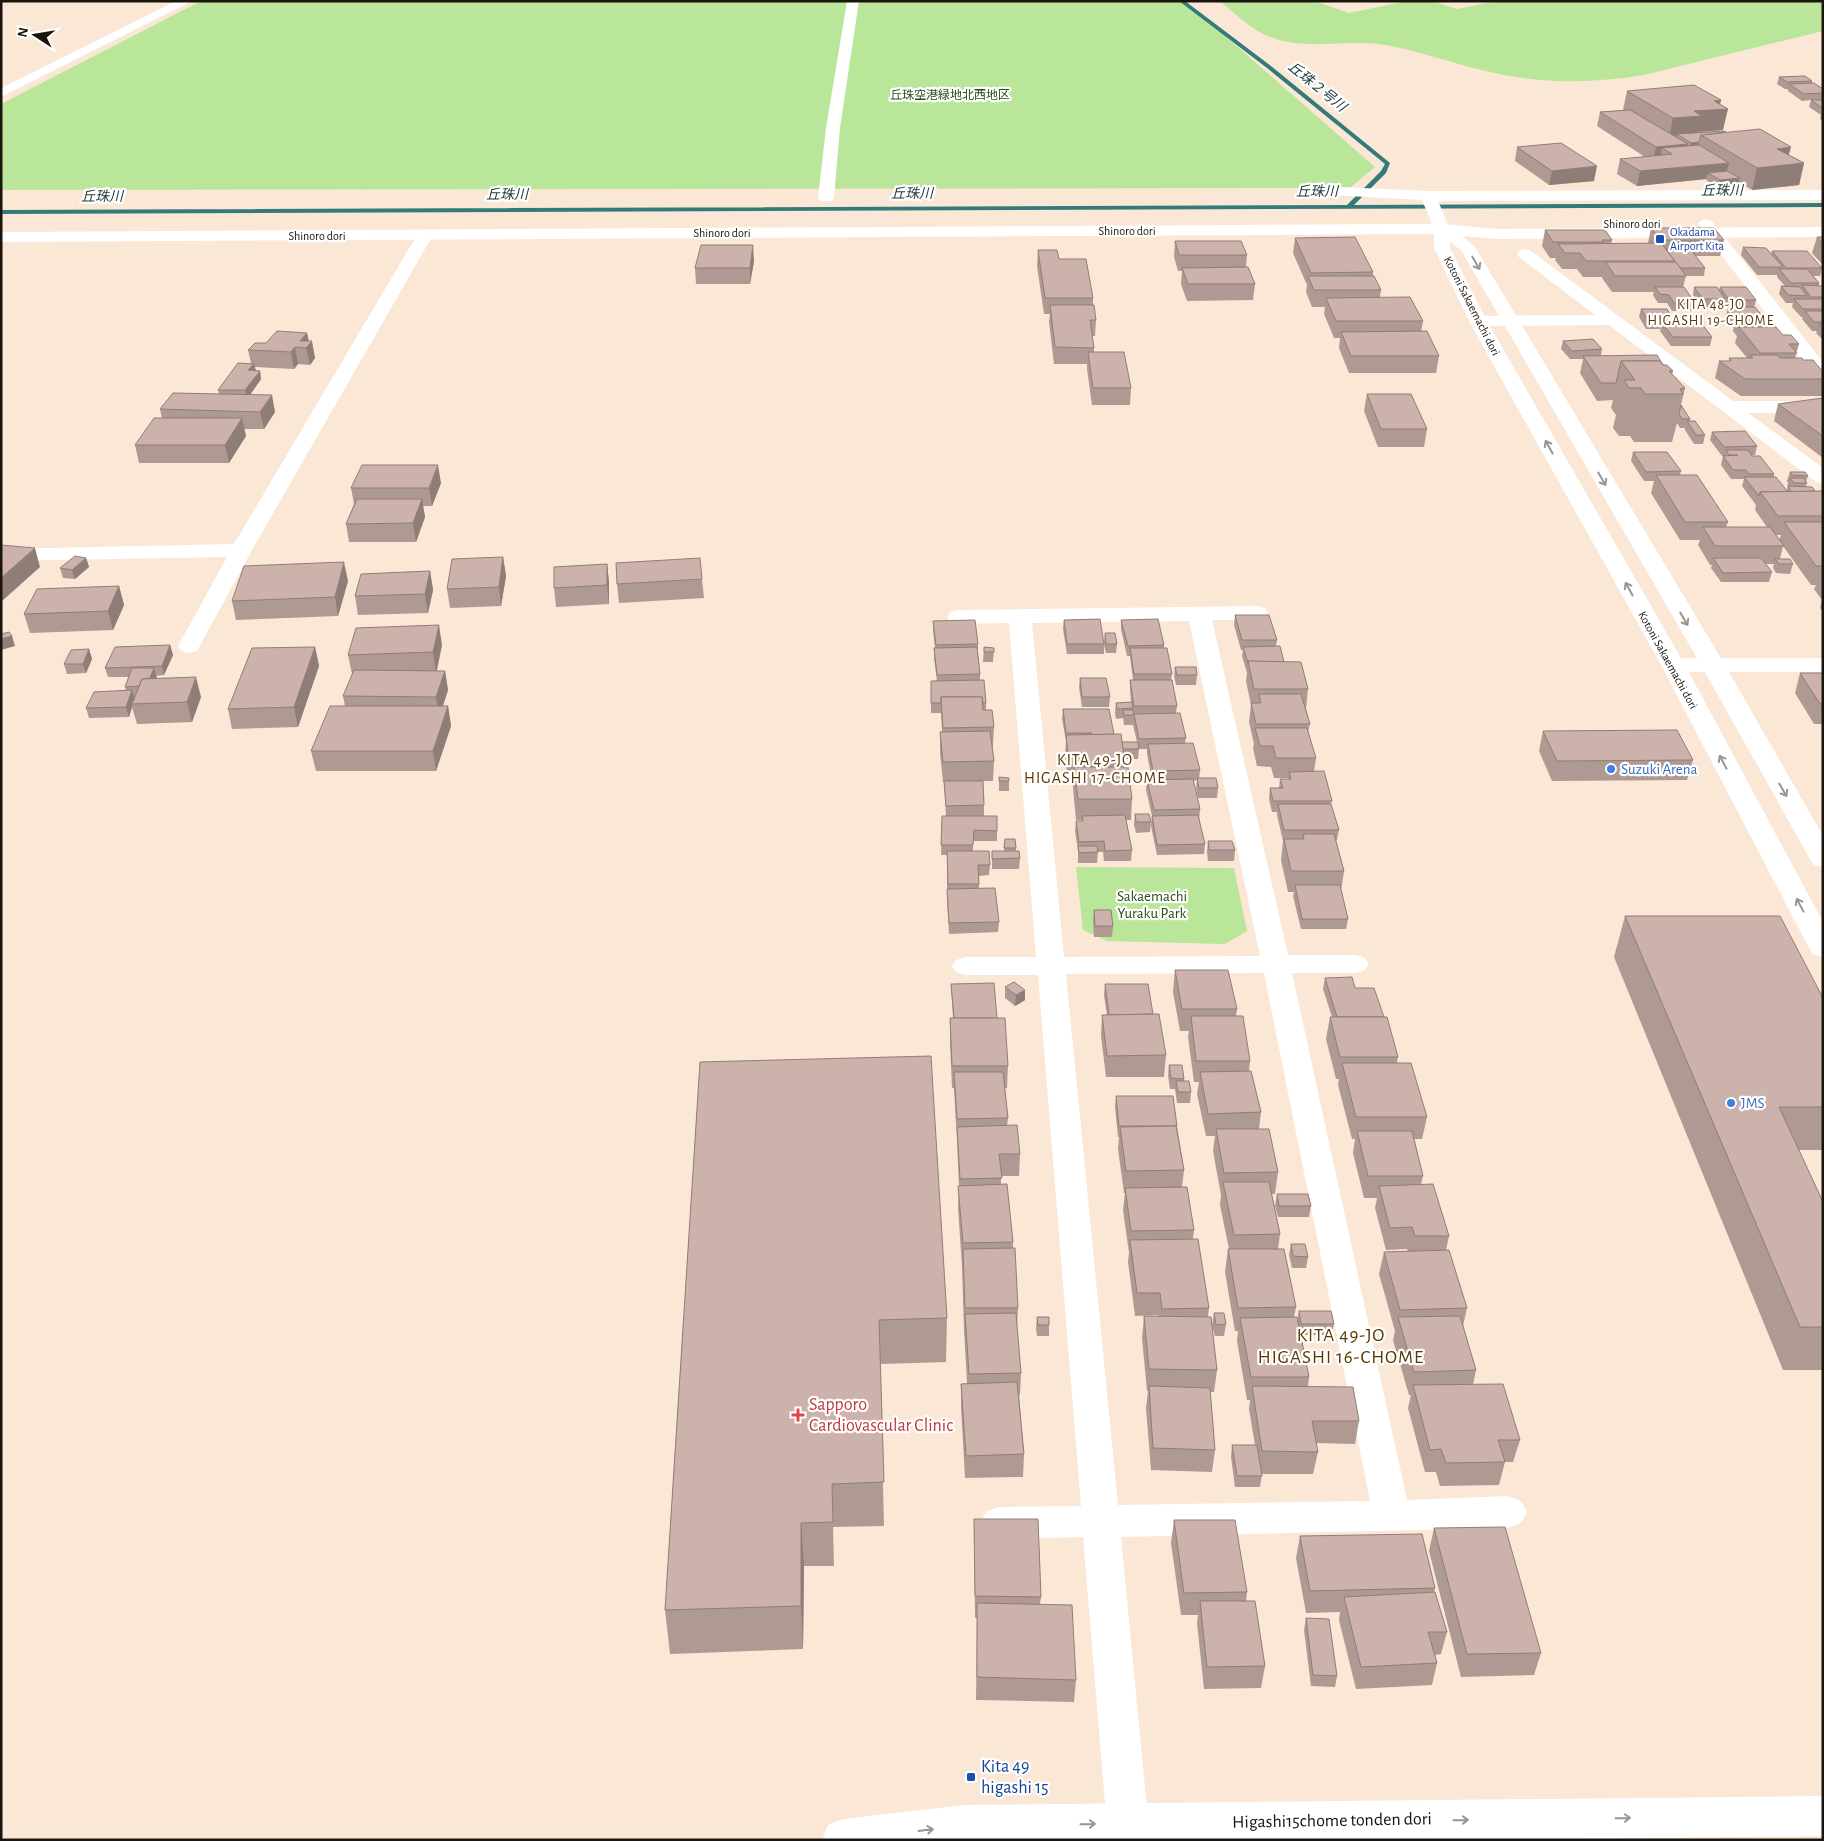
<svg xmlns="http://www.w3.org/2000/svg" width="1824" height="1841" viewBox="0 0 1824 1841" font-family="'Alegreya Sans','Noto Sans JP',sans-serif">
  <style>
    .green { fill: #b9e699 }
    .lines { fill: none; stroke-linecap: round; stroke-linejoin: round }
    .stream { fill: #337a7a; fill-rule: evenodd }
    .minor { fill: #fff; fill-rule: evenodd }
    .tertiary { fill: #fff; fill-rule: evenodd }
    .wall { fill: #af9993; fill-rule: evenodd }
    .shaded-wall { fill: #8f7d78 }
    .building { fill: #ccb2ab; stroke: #8f7d78 }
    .oneway { stroke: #989592 }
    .transit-dot { fill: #1a4fb4; stroke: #fff; stroke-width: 2 }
    .shop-dot { fill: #3f7fe0; stroke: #fff; stroke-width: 2 }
    .health-dot { fill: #e0444e; stroke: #fff; stroke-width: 2 }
    .labels { text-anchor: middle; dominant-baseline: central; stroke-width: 4.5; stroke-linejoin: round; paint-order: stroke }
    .far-park-label { font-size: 12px; fill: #2c4a13; stroke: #fff }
    .far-street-label { font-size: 12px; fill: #1a140d; stroke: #fff }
    .far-transit-label { font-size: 12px; fill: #164399; stroke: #fff; text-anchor: start }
    .far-water-label { font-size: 14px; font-style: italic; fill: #233b3b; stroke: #fff }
    .far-neighbourhood-label { font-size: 14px; letter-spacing: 1px; fill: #593900; stroke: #fff }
    .shop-label { font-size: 15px; fill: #366cbe; stroke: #fff; text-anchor: start }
    .park-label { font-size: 15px; fill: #2c4a13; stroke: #fff }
    .neighbourhood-label { font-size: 16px; letter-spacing: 1px; fill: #593900; stroke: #fff }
    .near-health-label { font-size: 18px; fill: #be3a42; stroke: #fff; text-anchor: start }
    .near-transit-label { font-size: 18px; fill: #164399; stroke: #fff; text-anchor: start }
    .near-street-label { font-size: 18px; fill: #1a140d; stroke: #fff }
    .near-neighbourhood-label { font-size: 19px; letter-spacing: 1px; fill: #593900; stroke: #fff }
  </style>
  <rect width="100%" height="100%" fill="#fbe7d5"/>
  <g class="green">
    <path d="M201 1H1185L1375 167 1350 188 1 190V104Z"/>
    <path d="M1220 1H1314L1349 13 1407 1H1432L1457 9 1497 1H1823V31L1644 75C1590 84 1536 84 1482 70 1447 62 1414 49 1379 44 1343 40 1307 50 1273 38 1253 32 1236 14 1220 1Z"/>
    <path d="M1076 867 1234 868 1247 931 1225 944 1107 941 1083 930Z"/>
  </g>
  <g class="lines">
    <path class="stream" d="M1179 1H1185L1271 66 1390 163 1386 173 1354 205 1823 203V207L1 214V210L1347 205 1381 171 1385 164 1267 68Z"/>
    <g class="minor">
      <path d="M176 1H192L1 97V88Z"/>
      <path d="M847 1H859L840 128 834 198 831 201H821L818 198 826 128Z"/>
      <path d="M1317 186 1428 191 1823 190V200L1438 201 1450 229 1448 232H1436L1434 229 1422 200 1312 194 1309 191 1312 188Z"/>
      <path d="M1706 219 1712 221 1823 362V380L1816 379 1700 227 1698 224 1700 221Z"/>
      <path d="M425 230 431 232 433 235 252 550 197 651 189 653 181 651 178 646 227 557 1 561V549L234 544 417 235 419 232Z"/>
      <path d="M1525 249 1531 251 1733 401H1823V413H1748L1823 468V484L1816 482 1609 325 1478 326 1472 325 1469 321 1472 317 1478 316 1595 315 1519 257 1517 254 1519 251Z"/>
      <path d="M1257 606 1265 608 1268 613 1265 618 1257 620H1212L1288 955H1355L1365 958 1369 964 1365 970 1355 973H1292L1407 1500 1508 1496 1521 1501 1527 1512 1521 1523 1508 1528 1121 1537 1150 1840H1108L1083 1537 999 1539 986 1534 980 1523 986 1512 999 1507 1081 1506 1038 975H966L956 972 952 966 956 960 966 957H1036L1009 623 958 624 950 622 947 617 950 612 958 610ZM1189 621 1260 956 1064 957 1032 623ZM1264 973 1370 1501 1118 1505 1066 974Z"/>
      <path d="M1673 658H1823V672H1673L1665 670 1661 665 1665 660Z"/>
    </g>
    <g class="tertiary">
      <path d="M1396 224H1442L1498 229 1823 227V237L1498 239 1462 236 1475 247 1725 665 1823 836V867L1814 865 1810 859 1701 665 1461 250 1450 242V248L1487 321 1685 665 1823 922V957L1813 954 1809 948 1661 665 1469 321 1434 248V234L1 242V232Z"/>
      <path d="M1823 1796V1836L1484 1840H822L828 1825 843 1819 965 1805Z"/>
    </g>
  </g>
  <g class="wall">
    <path d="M1779 77 1812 81V83L1823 89V121L1820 119 1821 115 1809 107 1811 100 1802 101 1788 91V89H1785L1777 84Z"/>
    <path d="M1627 91 1721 100 1720 104 1723 130 1698 132V133L1726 132 1789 155 1804 163 1799 185 1752 190 1739 182 1738 186 1718 188 1706 180V179L1637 186 1617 174 1620 159 1645 157 1597 126 1600 112 1623 110Z"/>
    <path d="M1517 147 1594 181 1549 185 1515 161Z"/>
    <path d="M1651 228 1724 240 1720 256H1696L1705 268 1704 276H1686L1683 287 1695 303 1693 311H1672L1667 303H1658L1653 295 1654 292H1612L1602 278V277H1583L1577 269H1562L1555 260 1556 258H1550L1542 246 1545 230 1612 240 1611 244 1648 243Z"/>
    <path d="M1817 237H1823V265L1812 253Z"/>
    <path d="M1295 238 1373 272V276L1381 290 1380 297 1423 321 1421 332 1439 356 1436 373H1349L1339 348 1340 338H1334L1324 314 1325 307H1312L1306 292 1307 285 1293 253Z"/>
    <path d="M1175 241 1247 255 1246 267 1255 284 1253 300 1187 301 1181 284 1182 271H1178L1174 257Z"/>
    <path d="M1743 247 1771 254 1772 251 1822 268 1820 276H1813L1819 283V286H1823V340L1816 333 1817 331H1812L1802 319 1803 317H1801L1792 307 1793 303H1786L1779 294 1781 286H1785L1777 277V275H1757L1741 255Z"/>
    <path d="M1038 250 1059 259 1093 298V305L1096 320 1095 336H1092L1094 348V352L1131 388 1130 405H1092L1087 369V364H1054L1049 322 1050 314H1044L1037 266Z"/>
    <path d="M754 261 750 284H696L695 268Z"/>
    <path d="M1694 287 1719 290 1720 287 1756 300 1754 307 1766 321 1765 322 1772 327 1783 335 1799 344 1795 358 1803 360 1823 372V396H1741L1715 378 1719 361H1729V358H1747L1735 343 1737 336 1733 331 1734 326 1726 315 1728 308 1724 303 1723 307H1701L1693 295Z"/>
    <path d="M1641 309 1674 321V323L1712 337 1710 346H1671L1660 331 1661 329H1646L1639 317Z"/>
    <path d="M307 333 309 341 315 358 310 365 298 364 294 369 255 367 256 371H260L261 379 250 395 275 412 264 429H244L246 436 229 463H139L135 445 162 418 160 409 219 394 218 390 251 363 248 350 266 343Z"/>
    <path d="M1563 341 1602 349 1601 356 1663 365 1673 371 1672 375 1685 388 1681 405 1690 419V421L1705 435 1703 444H1694L1685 430V428H1680L1677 423 1672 442H1634L1630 436H1619L1613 428 1616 415 1611 408 1613 400 1597 401 1580 373 1583 359H1570L1561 349Z"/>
    <path d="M1367 394 1427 429 1424 447H1378L1364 411Z"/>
    <path d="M1823 398V458L1774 421 1778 404Z"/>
    <path d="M1712 432 1757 446 1755 455H1751L1774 474V477L1787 490 1788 483 1787 481 1790 472 1808 476 1806 481 1807 483 1806 487 1815 491 1823 492V612L1820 608 1822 600 1814 589 1816 585H1811L1783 546 1780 559 1793 564 1790 574 1776 573 1773 568 1774 564H1766L1772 572 1769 582H1721L1711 568 1712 565H1710L1698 545 1700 540H1680L1651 493 1654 481H1644L1631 461 1633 452 1681 471 1680 475 1728 522 1726 527H1767L1755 510 1756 505 1742 486 1744 479H1731L1721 465 1723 456H1724H1722L1710 440ZM1776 535H1781L1779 540Z"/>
    <path d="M441 483 432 506H423L425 517 416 542H349L346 524 354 504 351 488Z"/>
    <path d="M503 557 506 576 501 606 450 608 447 589Z"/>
    <path d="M86 558 89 567 75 579 63 578 60 568Z"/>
    <path d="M607 564 609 582V604L556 607 554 588Z"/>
    <path d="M430 571 433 590 428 613 358 615 355 596Z"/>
    <path d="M702 579 704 598 619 603 617 584Z"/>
    <path d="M348 581 338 616 236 620 232 601Z"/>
    <path d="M119 586 124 605 113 630 30 633 24 614Z"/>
    <path d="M1235 615 1277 640 1276 646 1284 662 1308 689 1306 709 1310 724 1308 732 1316 758 1314 772 1332 801 1331 804 1339 830 1337 840H1336L1344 871 1341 891 1348 919 1346 929H1301L1293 896 1294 892H1288L1281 860 1283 841 1277 815V812H1272L1269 799 1270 788H1279L1280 779H1288V778H1274L1271 767 1257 766 1253 748 1254 744 1249 722 1251 705 1246 681 1247 673 1242 656 1243 650H1241L1234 625Z"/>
    <path d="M1064 620 1104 642 1105 633 1117 644 1116 653H1106L1104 645V654H1067L1063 629Z"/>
    <path d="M1121 620 1164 645V648L1172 674 1171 680 1177 706 1176 713 1186 738 1185 743 1200 770 1199 778 1218 788 1217 798H1198L1196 788 1197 780 1193 781 1200 809 1199 820 1205 844 1204 854 1157 855 1151 826 1152 816 1146 790 1147 780H1152L1147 754V749H1139L1138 759H1125V767L1132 799 1131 820H1126L1132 850 1131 861H1104L1103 852H1098L1097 863H1078V851L1075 831 1076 821H1082V820H1076L1073 788 1074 773H1067L1065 755 1066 741 1062 719 1063 709 1114 734 1122 742H1137L1133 725H1124L1123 718 1116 719 1115 713 1116 703 1131 702 1130 690V680H1133L1130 656H1127L1121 629Z"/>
    <path d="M933 621 978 644V654L980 674V680L986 703V710L994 727 993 747H992L994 761 993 781H983L984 805V816H969H997V841H973V851L990 865 989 875 979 876V888L999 922 998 932 949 934 947 900V855H941L942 816H946L944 782H943L940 753V732H942L941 713H931V681H937L934 658 935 648 933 630Z"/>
    <path d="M170 645 173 655 164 675 156 676V678L201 697 192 722 137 724 132 707 129 717 89 718 86 708 126 690 125 687 129 677H108L105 668Z"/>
    <path d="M442 645 437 671H445L448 690 443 706H448L451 726 436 771H316L311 751 345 706 343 696 353 674H352L348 655Z"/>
    <path d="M315 647 319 666 298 727 232 729 228 709Z"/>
    <path d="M984 647 994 648 993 662H983Z"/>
    <path d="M89 649 92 659 86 673 67 674 64 664Z"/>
    <path d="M1175 667 1197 675 1196 685H1176L1174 676Z"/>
    <path d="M1800 673H1823V724H1814L1795 693Z"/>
    <path d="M1080 678 1110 697 1109 707H1082L1079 687Z"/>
    <path d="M1543 731 1693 760 1687 780 1552 781 1539 751Z"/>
    <path d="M999 777 1009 778V791H999Z"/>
    <path d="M1135 814 1151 822 1150 832 1136 833 1134 825Z"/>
    <path d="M1005 839 1016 848V851L1020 858 1019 869H992V851H1004Z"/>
    <path d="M1208 841 1235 850 1234 861H1208L1207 852Z"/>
    <path d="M1094 910 1113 926 1112 937H1094L1093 920Z"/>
    <path d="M1625 916 1823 998V1150H1798L1823 1202V1370H1783L1614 957Z"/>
    <path d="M1175 970 1237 1009 1236 1016 1250 1061 1249 1071 1261 1112 1259 1129 1278 1172 1275 1194H1272L1280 1234 1278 1249 1296 1307 1294 1317 1297 1320 1299 1311 1334 1324 1331 1335H1300L1309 1377 1308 1387 1359 1421 1355 1444 1316 1443 1318 1452 1313 1474H1262L1260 1487H1235L1231 1457 1232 1445H1255L1249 1409 1250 1400H1247L1237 1341 1238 1331H1235L1225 1272 1228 1249H1229L1220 1205 1221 1195 1213 1151 1215 1136H1206L1197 1094 1199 1082H1194L1188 1037 1189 1031H1180L1173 992Z"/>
    <path d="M1325 978 1355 988 1398 1057 1397 1063 1427 1117 1422 1139H1414L1423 1176 1421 1185 1449 1236 1446 1250 1467 1308 1463 1326 1476 1370 1473 1385 1520 1440 1513 1462H1505L1499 1485 1440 1486 1436 1472H1425L1408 1408 1411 1395H1409L1393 1340 1395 1331 1379 1274 1384 1252 1408 1251 1407 1249 1386 1250 1375 1208 1377 1198H1364L1353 1153 1355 1139H1352L1338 1085 1339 1079H1336L1326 1039 1330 1017H1332L1323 989Z"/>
    <path d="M951 984 997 1018 1008 1066 1007 1088H1005L1008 1118 1007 1126 1020 1154 1019 1176H1001V1185L1013 1242V1248L1018 1308 1017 1326 1021 1373 1020 1395H1019L1024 1454 1023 1477 965 1478 961 1406V1384L967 1383 964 1330 962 1266 958 1208 959 1186 957 1141 954 1088H952L950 1040V1018H953Z"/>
    <path d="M1105 984 1153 1014 1166 1055 1164 1077H1106L1101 1036 1102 1015H1107L1104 995Z"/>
    <path d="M1005 987 1025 1000 1015 1006 1005 998Z"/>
    <path d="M700 1062 947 1318 946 1362 880 1364 884 1526 833 1527 834 1566H804L803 1649 670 1654 665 1610Z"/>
    <path d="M1169 1065 1184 1079V1081L1191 1092 1190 1103H1177L1175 1089H1170L1168 1076Z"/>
    <path d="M1116 1096 1177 1126 1184 1170 1182 1187 1194 1230 1193 1239 1209 1308 1208 1317 1217 1370 1214 1392H1210L1215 1450 1212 1472 1151 1470 1146 1408 1148 1391H1147L1142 1338 1144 1316H1158V1315L1135 1316 1128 1262 1129 1253 1123 1210 1125 1193H1124L1118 1149 1119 1137H1118L1115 1107Z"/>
    <path d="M1277 1194 1311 1206 1309 1217H1278L1275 1206Z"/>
    <path d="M1291 1244 1308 1257 1306 1268H1292L1289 1255Z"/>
    <path d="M1214 1313 1226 1324 1224 1336H1215L1212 1325Z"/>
    <path d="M1037 1317 1049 1325V1336H1037L1036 1328Z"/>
    <path d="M974 1519 1041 1597 1040 1604 1076 1680 1074 1702 976 1700 977 1618H975L974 1541Z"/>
    <path d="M1174 1520 1247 1592 1246 1601 1265 1666 1261 1688 1204 1689 1197 1623 1198 1615H1181L1171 1543Z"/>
    <path d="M1434 1528 1541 1653 1534 1675 1461 1677 1429 1551Z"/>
    <path d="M1300 1536 1435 1588 1434 1593 1447 1632 1441 1654 1435 1655 1437 1663 1432 1685 1356 1689 1339 1620 1340 1612 1306 1613 1296 1558Z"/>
    <path d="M1306 1618 1337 1676 1335 1687 1311 1686 1304 1630Z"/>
  </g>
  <g class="shaded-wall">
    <path d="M1721 100 1719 109H1728L1723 130 1698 132 1697 137 1677 134 1676 139H1669L1673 118 1694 111 1714 101Z"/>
    <path d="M1699 142 1697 150H1689L1691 143Z"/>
    <path d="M1688 144 1685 159 1662 148 1660 161 1653 162 1656 147Z"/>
    <path d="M1791 147 1786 165 1804 163 1799 185 1752 190 1757 168 1777 149Z"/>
    <path d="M1729 163 1725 178 1708 173 1706 179 1637 186 1640 171Z"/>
    <path d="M1597 166 1594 181 1549 185 1552 171Z"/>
    <path d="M1740 178 1738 186 1718 188 1720 180Z"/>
    <path d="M753 245 754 261 750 284V268Z"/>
    <path d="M307 333 309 344 312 341 315 358 310 365 306 348 300 341Z"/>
    <path d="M295 347 298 364 294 369 291 352Z"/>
    <path d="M254 364 256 372 248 370Z"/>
    <path d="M260 371 261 379 247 399 245 390Z"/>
    <path d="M272 395 275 412 264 429 260 412Z"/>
    <path d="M242 418 246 436 229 463 225 445Z"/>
    <path d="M438 465 441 483 432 506 429 488Z"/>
    <path d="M422 499 425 517 416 542 413 523Z"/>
    <path d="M35 548 40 567 1 602V578Z"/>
    <path d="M503 557 506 576 501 606 499 587Z"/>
    <path d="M86 558 89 567 75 579 72 570Z"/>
    <path d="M344 562 348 581 338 616 335 597Z"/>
    <path d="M607 564 609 582V604L607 585Z"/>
    <path d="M430 571 433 590 428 613 425 594Z"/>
    <path d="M119 586 124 605 113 630 108 611Z"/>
    <path d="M439 625 442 645 436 672 433 652Z"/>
    <path d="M12 636 15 646 1 650V639Z"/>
    <path d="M170 645 173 655 164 675 162 666Z"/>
    <path d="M315 647 319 666 298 727 294 707Z"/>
    <path d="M89 649 92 659 86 673 83 664Z"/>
    <path d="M154 668 157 678 149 696 147 686Z"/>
    <path d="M445 671 448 690 439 717 436 697Z"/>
    <path d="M196 677 201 697 192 722 187 702Z"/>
    <path d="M132 690 135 700 132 704V707L129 717 126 707Z"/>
    <path d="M448 706 451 726 436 771 433 751Z"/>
    <path d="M1025 990V1000L1015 1006 1016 995Z"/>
    <path d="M801 1523 804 1566 803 1649 801 1606Z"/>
  </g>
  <g class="building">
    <path d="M1805 76 1812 81 1787 82 1779 77Z"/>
    <path d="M1814 83 1823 89V93L1804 94 1789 84Z"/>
    <path d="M1694 85 1721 100 1714 101 1728 109 1694 111 1702 116 1673 118 1627 91Z"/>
    <path d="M1811 100H1823L1822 108Z"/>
    <path d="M1630 110 1688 144 1656 147 1600 112Z"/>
    <path d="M1760 129 1791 147 1777 149 1804 163 1757 168 1701 135Z"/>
    <path d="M1724 131 1726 132 1701 135 1699 142 1691 143 1677 134Z"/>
    <path d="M1561 143 1597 166 1552 171 1517 147Z"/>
    <path d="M1699 145 1729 163 1640 171 1620 159 1672 154 1662 148Z"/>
    <path d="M1727 171 1740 178 1720 180 1708 173Z"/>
    <path d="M1651 228H1714L1724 240H1661Z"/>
    <path d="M1545 230H1605L1612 240H1602L1604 242H1553Z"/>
    <path d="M1355 237 1373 272 1311 273 1295 238Z"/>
    <path d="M1817 237H1823V244Z"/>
    <path d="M1175 241H1241L1247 255H1179Z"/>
    <path d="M1661 243 1675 261H1586L1580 253H1565L1558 244Z"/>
    <path d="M701 245H753L750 268H695Z"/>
    <path d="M1743 247 1766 248 1783 267H1759Z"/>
    <path d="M1666 249H1690L1705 268H1680Z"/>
    <path d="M1038 250H1057L1059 259H1086L1093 298H1045Z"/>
    <path d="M1772 251H1807L1822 268H1786Z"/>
    <path d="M1606 262H1676L1686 276H1615Z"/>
    <path d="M1248 267 1255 284H1188L1182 268Z"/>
    <path d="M1779 269H1807L1819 283H1791Z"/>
    <path d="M1308 276H1374L1381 290H1314Z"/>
    <path d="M1802 285 1823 286V297H1811Z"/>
    <path d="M1781 286 1800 287 1807 296 1788 295Z"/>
    <path d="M1655 287H1684L1695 303H1674L1669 295 1660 294Z"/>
    <path d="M1694 287H1717L1725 299H1703Z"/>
    <path d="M1720 287H1746L1756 300H1729Z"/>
    <path d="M1410 297 1423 321H1336L1326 298Z"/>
    <path d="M1794 299H1823V309H1803Z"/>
    <path d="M1050 305H1094L1096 320H1090L1094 348 1055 347Z"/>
    <path d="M1728 307H1755L1766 321H1738Z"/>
    <path d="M1641 309H1667L1674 321 1648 320Z"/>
    <path d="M1805 311H1823V322H1814Z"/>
    <path d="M1769 322 1772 327H1739V328L1735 323Z"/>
    <path d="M1662 323H1701L1712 337H1673Z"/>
    <path d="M1819 324H1823V329Z"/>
    <path d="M1739 327H1776L1783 335H1791L1799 344H1789L1797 353H1760Z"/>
    <path d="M277 331 307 333 300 341H312L306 348 295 347 291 352 248 350 255 343H266Z"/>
    <path d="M1427 331 1439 356H1351L1341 332Z"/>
    <path d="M1593 339 1602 349 1572 351 1563 341Z"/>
    <path d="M1088 352H1124L1131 388H1093Z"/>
    <path d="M1657 355 1663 365 1660 361H1621L1616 383H1601L1583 356Z"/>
    <path d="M1750 355H1777L1780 358H1802L1803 360H1813L1823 372V379H1745L1719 361H1731L1729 358H1753Z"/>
    <path d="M1621 361H1660L1663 365H1667L1673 371H1669L1685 388 1680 389 1683 394H1645L1641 388H1629L1624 380H1635Z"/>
    <path d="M238 363 254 364 248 370 260 371 245 390H218Z"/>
    <path d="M173 393 272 395 260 412 160 409Z"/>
    <path d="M1367 394H1411L1427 429H1381Z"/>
    <path d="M1823 398V436L1778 404Z"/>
    <path d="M1681 405 1690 419H1682L1679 414Z"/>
    <path d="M154 418H242L225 445H135Z"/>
    <path d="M1687 421H1695L1705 435H1696Z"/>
    <path d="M1745 431 1757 446 1724 447 1712 432Z"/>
    <path d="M1726 450H1748L1752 456H1760L1774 474H1749L1746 470H1733L1723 456 1738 455H1729Z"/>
    <path d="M1633 452H1667L1681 471 1646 472Z"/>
    <path d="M362 465H438L429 488H351Z"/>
    <path d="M1790 472H1805L1808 476 1792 475Z"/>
    <path d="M1656 475H1697L1728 522H1685Z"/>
    <path d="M1744 477H1776L1788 492H1760L1759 496Z"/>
    <path d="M1790 478H1803L1807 483H1794Z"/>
    <path d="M1788 486 1812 487 1815 491 1791 492Z"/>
    <path d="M1760 492 1823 491V516H1778Z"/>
    <path d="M357 499H422L413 523 346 524Z"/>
    <path d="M1784 522H1823V566H1816Z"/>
    <path d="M1703 527H1770L1784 546H1715Z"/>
    <path d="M1 545 35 548 1 578Z"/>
    <path d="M75 556 86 558 72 570 60 568Z"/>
    <path d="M503 557 499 587 447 589 452 559Z"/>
    <path d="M700 558 702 579 617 584 616 563Z"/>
    <path d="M1713 558H1761L1772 572 1723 573Z"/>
    <path d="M1775 559H1790L1793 564H1779Z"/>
    <path d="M344 562 335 597 232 601 244 566Z"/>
    <path d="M607 564V585L554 588V567Z"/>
    <path d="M430 571 425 594 355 596 361 574Z"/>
    <path d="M119 586 108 611 24 614 37 589Z"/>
    <path d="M1235 615H1269L1277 640H1242Z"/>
    <path d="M1100 619 1104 644H1067L1064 620Z"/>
    <path d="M1158 619 1164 645 1128 646 1121 620Z"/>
    <path d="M975 620 978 644 936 645 933 621Z"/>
    <path d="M439 625 433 652 348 655 356 628Z"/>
    <path d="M9 632 12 636 1 639V634Z"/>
    <path d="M1105 633H1115L1117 644H1106Z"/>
    <path d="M170 645 162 666 105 668 115 647Z"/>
    <path d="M1280 646 1284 662 1248 661V663L1243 647Z"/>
    <path d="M315 647 294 707 228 709 252 648Z"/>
    <path d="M977 647 980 674 937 675 934 648Z"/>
    <path d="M984 647 994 648V652H984Z"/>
    <path d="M1130 648H1167L1172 674H1134Z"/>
    <path d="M89 649 83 664H64L71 650Z"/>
    <path d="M1248 661 1301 662 1308 689H1254Z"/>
    <path d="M1175 667H1196L1197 675H1177Z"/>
    <path d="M132 668H154L150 678 142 679 139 686 125 687Z"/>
    <path d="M354 670 445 671 436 697 343 696Z"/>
    <path d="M1800 673H1823V704H1820Z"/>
    <path d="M196 677 187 702 132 704 142 679Z"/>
    <path d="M1080 678H1106L1110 697H1082Z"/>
    <path d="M984 680 986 703H983L982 697H941V703H931V681Z"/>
    <path d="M1130 680H1172L1177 706H1134Z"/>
    <path d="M132 690 126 707 86 708 94 692Z"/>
    <path d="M1259 694H1301L1310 724H1256L1251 703H1261Z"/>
    <path d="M941 697H982L983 710H992L994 727 943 728Z"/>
    <path d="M1132 702 1133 708 1117 709 1116 703Z"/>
    <path d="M330 706H448L433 751H311Z"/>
    <path d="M1063 709H1109L1114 734 1092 735V733H1066Z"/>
    <path d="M1123 710H1133L1134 715H1124Z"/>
    <path d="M1180 713 1186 738 1139 739 1134 714Z"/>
    <path d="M1255 728H1307L1316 758H1276L1273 746H1260Z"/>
    <path d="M1677 730 1693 760 1557 761 1543 731Z"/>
    <path d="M990 731 994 761 943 762 940 732Z"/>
    <path d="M1121 734 1125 763 1085 764 1083 753H1068L1066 735Z"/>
    <path d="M1122 742H1138L1139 749H1123Z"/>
    <path d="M1193 743 1200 770 1153 771 1148 744Z"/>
    <path d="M1074 767H1128L1132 799H1078Z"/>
    <path d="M1324 771 1332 801H1273L1270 788H1283L1280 779H1291L1289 772Z"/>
    <path d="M999 777 1009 778V781H999Z"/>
    <path d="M1197 778H1216L1218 788H1199Z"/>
    <path d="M1193 779 1200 809 1154 810 1147 780Z"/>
    <path d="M944 781H983L984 805 946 806Z"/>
    <path d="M1278 804H1331L1339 830H1284Z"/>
    <path d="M1135 814H1149L1151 822H1136Z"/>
    <path d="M1125 815 1132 850 1105 851 1104 841 1079 842 1076 821H1083L1082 816Z"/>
    <path d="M1198 815 1205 844 1157 845 1152 816Z"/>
    <path d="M942 816H997V831L974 830 973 845H941Z"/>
    <path d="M1303 834H1334L1344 871H1291L1284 839H1304Z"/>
    <path d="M1005 839H1015L1016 848H1004Z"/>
    <path d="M1208 841H1232L1235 850H1209Z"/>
    <path d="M1078 846H1097L1098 852 1079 853Z"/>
    <path d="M947 851H989L990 865H978L979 884H948Z"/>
    <path d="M992 851H1019L1020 858 992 859Z"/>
    <path d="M1295 885H1340L1348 919H1302Z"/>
    <path d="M995 888 999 922 949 923 947 889Z"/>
    <path d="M1094 910H1111L1113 926H1095Z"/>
    <path d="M1625 916H1780L1823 998V1107H1779L1823 1202V1327H1800Z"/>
    <path d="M1175 970H1228L1237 1009H1182Z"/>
    <path d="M1352 977 1355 988H1374L1384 1017H1337L1325 978Z"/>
    <path d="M1014 982 1025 990 1016 995 1005 987Z"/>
    <path d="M994 983 997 1018H954L951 984Z"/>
    <path d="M1105 984H1148L1153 1014 1109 1015Z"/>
    <path d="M1159 1014 1166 1055 1107 1056 1102 1015Z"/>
    <path d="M1191 1016H1243L1250 1061H1196Z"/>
    <path d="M1330 1017H1387L1398 1057H1340Z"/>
    <path d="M950 1018H1005L1008 1066H952Z"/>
    <path d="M931 1056 947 1318 879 1320 884 1482 832 1484 833 1522 801 1523V1606L665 1610 700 1062Z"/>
    <path d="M1342 1063H1411L1427 1117H1356Z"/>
    <path d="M1169 1065H1182L1184 1079 1171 1078Z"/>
    <path d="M1251 1071 1261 1112 1208 1114 1200 1072Z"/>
    <path d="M954 1072H1003L1008 1118 957 1119Z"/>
    <path d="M1176 1081H1189L1191 1092H1178Z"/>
    <path d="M1116 1096H1173L1177 1126H1119Z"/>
    <path d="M1017 1125 1020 1154H999L1002 1178 960 1179 957 1127Z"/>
    <path d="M1176 1126 1184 1170 1126 1171 1120 1127Z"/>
    <path d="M1216 1129H1269L1278 1172 1224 1173Z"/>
    <path d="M1357 1131H1412L1423 1176H1368Z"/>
    <path d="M1223 1182H1269L1280 1234 1234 1235Z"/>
    <path d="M1007 1184 1013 1242 963 1243 958 1186Z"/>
    <path d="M1433 1184 1449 1236H1415L1412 1227 1390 1228 1379 1186Z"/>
    <path d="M1187 1187 1194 1230 1131 1231 1125 1188Z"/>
    <path d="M1277 1194H1308L1311 1206H1279Z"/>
    <path d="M1198 1239 1209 1308 1162 1309 1160 1293H1137L1130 1240Z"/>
    <path d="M1291 1244H1305L1308 1257 1293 1256Z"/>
    <path d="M1015 1248 1018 1308H965L963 1249Z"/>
    <path d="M1228 1249H1284L1296 1307 1238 1308Z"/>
    <path d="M1449 1250 1467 1308 1400 1310 1384 1252Z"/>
    <path d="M1299 1311H1331L1334 1324H1301Z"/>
    <path d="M1016 1313 1021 1373 969 1374 965 1314Z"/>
    <path d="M1214 1313H1224L1226 1324 1216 1325Z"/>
    <path d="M1144 1316 1211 1317 1217 1370 1149 1369Z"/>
    <path d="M1460 1316 1476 1370 1414 1372 1398 1317Z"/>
    <path d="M1037 1317H1049V1325H1038Z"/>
    <path d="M1297 1317 1309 1377H1251L1240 1318Z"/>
    <path d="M1017 1382 1024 1454 966 1456 961 1384Z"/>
    <path d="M1503 1384 1520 1440H1498L1505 1462 1446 1463 1441 1449 1430 1450 1413 1385Z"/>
    <path d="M1149 1386 1210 1388 1215 1450 1153 1448Z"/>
    <path d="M1252 1386 1353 1387 1359 1421H1312L1318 1452 1262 1451Z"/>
    <path d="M1232 1445H1257L1262 1476H1237Z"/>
    <path d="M974 1519H1038L1041 1597 975 1596Z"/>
    <path d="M1174 1520H1235L1247 1592 1184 1593Z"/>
    <path d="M1505 1527 1541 1653 1467 1654 1434 1528Z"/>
    <path d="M1422 1534 1435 1588 1310 1591 1300 1536Z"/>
    <path d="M1435 1592 1447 1632H1428L1437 1663 1361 1667 1344 1597Z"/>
    <path d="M1200 1601H1255L1265 1666 1207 1667Z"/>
    <path d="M977 1603 1072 1605 1076 1680 977 1677Z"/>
    <path d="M1306 1618 1329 1619 1337 1676 1313 1675Z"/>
  </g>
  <defs><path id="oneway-shaft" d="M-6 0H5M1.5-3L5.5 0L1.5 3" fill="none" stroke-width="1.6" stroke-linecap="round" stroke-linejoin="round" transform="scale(1.25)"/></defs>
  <g class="oneway">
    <use href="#oneway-shaft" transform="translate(1476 263) rotate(60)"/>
    <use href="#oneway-shaft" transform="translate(1549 447) rotate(-119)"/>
    <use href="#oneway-shaft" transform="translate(1602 479) rotate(60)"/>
    <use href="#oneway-shaft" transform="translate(1629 589) rotate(-119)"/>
    <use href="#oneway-shaft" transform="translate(1684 619) rotate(60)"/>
    <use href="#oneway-shaft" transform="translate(1723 762) rotate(-118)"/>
    <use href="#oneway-shaft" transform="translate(1783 790) rotate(60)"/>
    <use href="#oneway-shaft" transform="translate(1800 905) rotate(-118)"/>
    <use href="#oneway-shaft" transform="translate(1623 1818) rotate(-1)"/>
    <use href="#oneway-shaft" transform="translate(1461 1820) rotate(-1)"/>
    <use href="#oneway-shaft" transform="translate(1088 1824) rotate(-1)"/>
    <use href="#oneway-shaft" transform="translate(926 1830) rotate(-7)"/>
  </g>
  <g class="transit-dot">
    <rect x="1655" y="234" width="10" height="10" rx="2.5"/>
    <rect x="966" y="1772" width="10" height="10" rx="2.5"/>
  </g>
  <g class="shop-dot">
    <circle cx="1611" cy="769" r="5"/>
    <circle cx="1731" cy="1103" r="5"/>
  </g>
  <path class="health-dot" d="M795.5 1407.5h5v5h5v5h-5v5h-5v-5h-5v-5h5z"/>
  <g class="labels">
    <g class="far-park-label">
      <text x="950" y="95">丘珠空港緑地北西地区</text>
    </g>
    <g class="far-street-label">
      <text x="1632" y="224">Shinoro dori</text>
      <text x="1127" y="231">Shinoro dori</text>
      <text x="722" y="233">Shinoro dori</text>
      <text x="317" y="236">Shinoro dori</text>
      <text transform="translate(1472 306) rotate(63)">Kotoni Sakaemachi dori</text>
      <text transform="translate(1668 660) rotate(61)">Kotoni Sakaemachi dori</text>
    </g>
    <g class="far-transit-label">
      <text x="1670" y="232">Okadama<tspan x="1670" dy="14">Airport Kita</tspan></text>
    </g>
    <g class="far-water-label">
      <text transform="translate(1317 87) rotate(39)">丘珠２号川</text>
      <text x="1722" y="191">丘珠川</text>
      <text x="1317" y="192">丘珠川</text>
      <text x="912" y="194">丘珠川</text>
      <text x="507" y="195">丘珠川</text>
      <text x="102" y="197">丘珠川</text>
    </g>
    <g class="far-neighbourhood-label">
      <text x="1711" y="305">KITA 48-JO<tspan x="1711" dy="16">HIGASHI 19-CHOME</tspan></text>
    </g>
    <g class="shop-label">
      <text x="1621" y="769">Suzuki Arena</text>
      <text x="1741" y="1103">JMS</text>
    </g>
    <g class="park-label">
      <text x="1152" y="896">Sakaemachi<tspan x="1152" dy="17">Yuraku Park</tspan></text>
    </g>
    <g class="neighbourhood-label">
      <text x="1095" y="760">KITA 49-JO<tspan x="1095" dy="18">HIGASHI 17-CHOME</tspan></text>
    </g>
    <g class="near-health-label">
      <text x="809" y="1405">Sapporo<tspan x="809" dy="21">Cardiovascular Clinic</tspan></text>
    </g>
    <g class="near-transit-label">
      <text x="981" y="1767">Kita 49<tspan x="981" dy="21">higashi 15</tspan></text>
    </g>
    <g class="near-street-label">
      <text transform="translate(1332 1821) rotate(-1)">Higashi15chome tonden dori</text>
    </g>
    <g class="near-neighbourhood-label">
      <text x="1341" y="1335">KITA 49-JO<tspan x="1341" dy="22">HIGASHI 16-CHOME</tspan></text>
    </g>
  </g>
  <rect width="1824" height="1841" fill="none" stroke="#1a140d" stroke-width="5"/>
  <g transform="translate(35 35) rotate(282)" stroke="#ffffff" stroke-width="4" paint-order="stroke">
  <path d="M0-4L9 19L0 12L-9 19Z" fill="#1a140d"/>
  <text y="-8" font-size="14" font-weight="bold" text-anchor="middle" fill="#1a140d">N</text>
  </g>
</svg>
